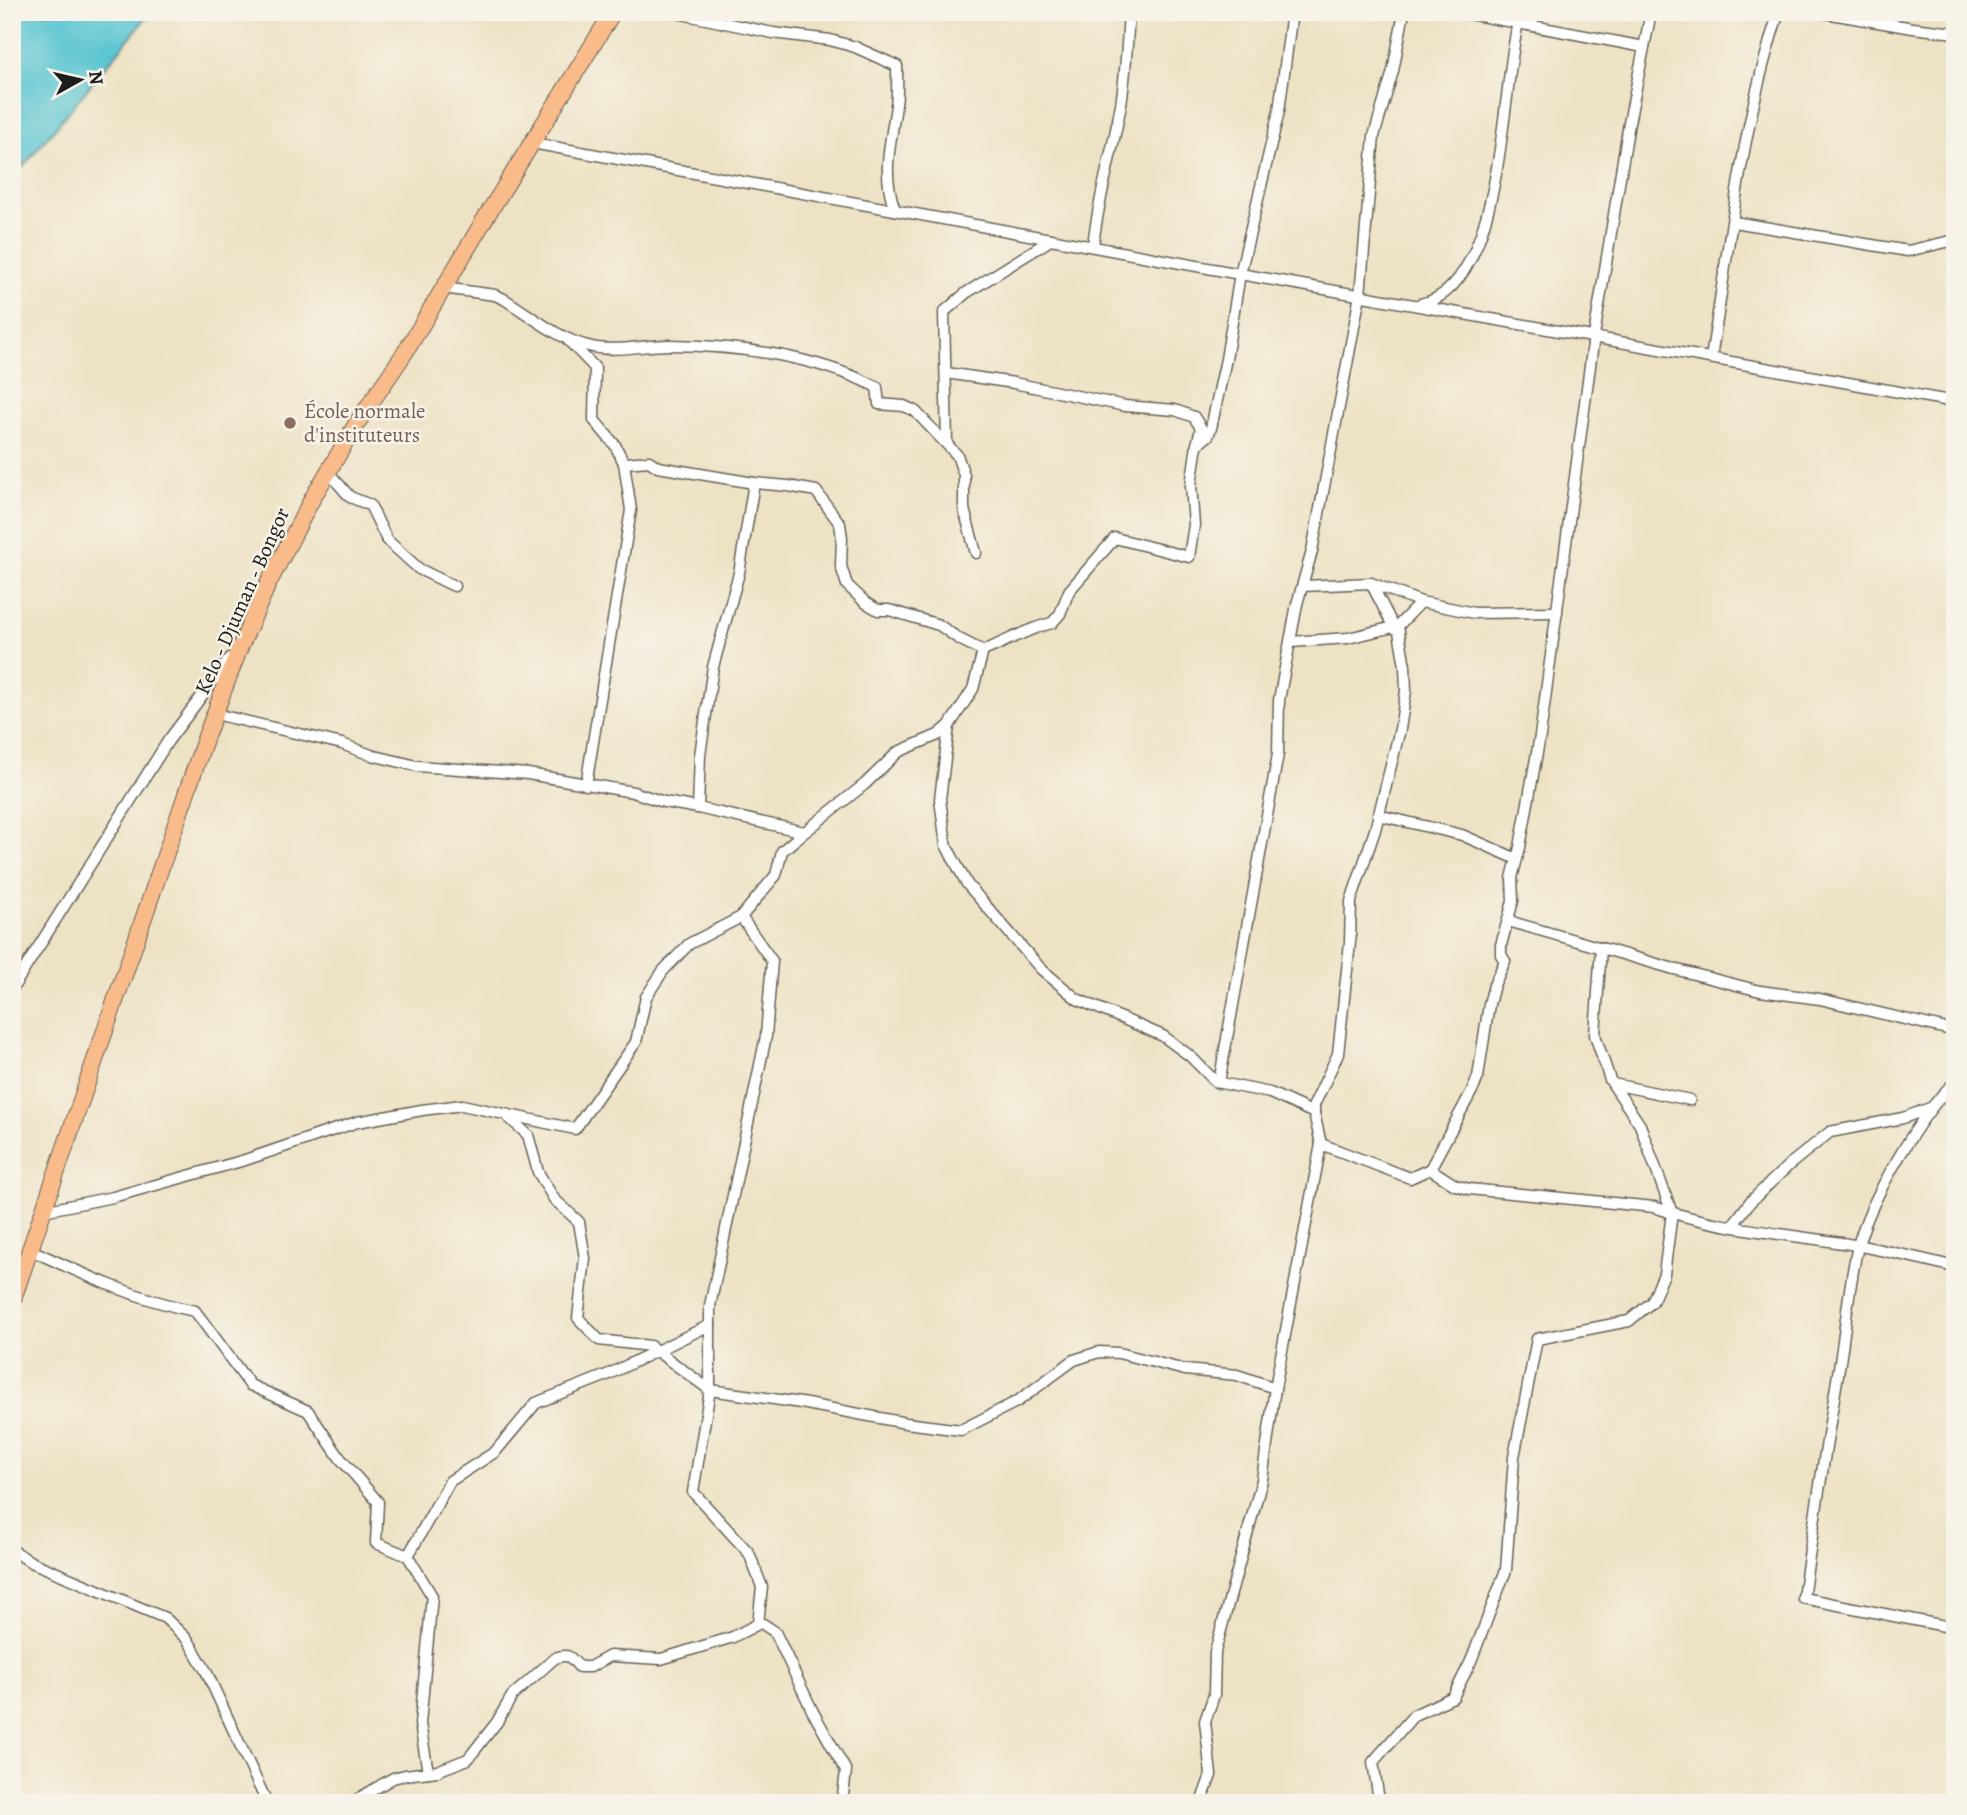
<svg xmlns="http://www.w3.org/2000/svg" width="1967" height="1815" viewBox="0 0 1967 1815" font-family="Alegreya,serif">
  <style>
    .water { fill: #59c5d2; stroke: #3a7077; stroke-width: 2 }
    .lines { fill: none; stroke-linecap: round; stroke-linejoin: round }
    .minor-casing { stroke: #656157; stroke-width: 13 }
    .highway-casing { stroke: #656157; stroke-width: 18 }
    .minor { stroke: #fff; stroke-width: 10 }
    .highway { stroke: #fabb8b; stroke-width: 16 }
    .education-dot { fill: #8d6e63; stroke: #f7f3e8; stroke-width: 2.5 }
    .labels { text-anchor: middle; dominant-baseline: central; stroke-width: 5; stroke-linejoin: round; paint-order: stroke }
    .education-label { font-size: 21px; fill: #785e54; stroke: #f7f3e8; text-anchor: start }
    .street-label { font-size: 21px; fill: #1c1c1c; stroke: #f7f3e8 }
  </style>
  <rect width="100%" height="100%" fill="#f7f3e8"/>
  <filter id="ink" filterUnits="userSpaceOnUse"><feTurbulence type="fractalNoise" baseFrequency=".0143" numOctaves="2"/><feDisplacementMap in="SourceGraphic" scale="14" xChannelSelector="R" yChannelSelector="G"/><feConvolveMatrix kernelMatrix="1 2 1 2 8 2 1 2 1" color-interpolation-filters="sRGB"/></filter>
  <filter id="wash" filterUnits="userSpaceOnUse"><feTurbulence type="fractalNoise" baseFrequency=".00686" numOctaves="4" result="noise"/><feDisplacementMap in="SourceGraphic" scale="28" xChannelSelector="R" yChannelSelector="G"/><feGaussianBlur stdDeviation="1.57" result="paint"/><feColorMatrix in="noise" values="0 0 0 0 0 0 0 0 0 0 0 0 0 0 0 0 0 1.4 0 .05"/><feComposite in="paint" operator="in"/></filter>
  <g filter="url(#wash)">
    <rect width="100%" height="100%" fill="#ede2c4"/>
    <path class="water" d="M12 12H151L12 180Z"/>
  </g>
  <g filter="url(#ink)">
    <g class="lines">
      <defs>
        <g id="minor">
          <path d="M672 12 773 33 830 40 855 47 897 66C897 79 898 92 896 105 891 144 881 171 895 210"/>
          <path d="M1459 12 1644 47"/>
          <path d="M1819 12 1913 28 1955 33"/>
          <path d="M532 143 1240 274 1955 402"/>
          <path d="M1734 222 1908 251 1955 240"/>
          <path d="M1093 246C1098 198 1113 151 1121 104 1126 73 1127 43 1129 12"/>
          <path d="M443 288 495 295 504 299C530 315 558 339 588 346 613 353 643 345 669 345 740 346 812 355 877 387L879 404 904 406 915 411 957 455 964 475V509L976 553"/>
          <path d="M1420 304C1489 292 1499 152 1507 97 1510 69 1514 40 1520 12"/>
          <path d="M568 340 595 368 594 420 615 445 624 463 649 461 658 467 754 483 788 486 816 491 840 524 842 538 841 566 847 585 866 603 878 610H889L939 625 959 639 983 651"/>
          <path d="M1711 358C1730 242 1742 123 1779 12"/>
          <path d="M946 373 1014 383 1125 406 1175 410 1194 417 1201 428 1197 445"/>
          <path d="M947 443 944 312 966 293 1052 239"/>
          <path d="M328 472 350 497 370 505 387 540 419 569 454 586"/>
          <path d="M754 483 739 573 713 667 700 755 698 808 804 832"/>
          <path d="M1371 583 1394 628"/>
          <path d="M1303 586 1371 583 1421 602"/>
          <path d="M1291 642 1348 638 1398 626"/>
          <path d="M215 714 342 744 371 755 417 766 528 774 633 792 664 802 698 808"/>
          <path d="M949 726 940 799 946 845 967 884 1041 969 1077 999 1163 1036 1190 1056 1216 1082 1270 1093 1314 1113"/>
          <path d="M586 785 631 510 624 463"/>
          <path d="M1378 815 1462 835 1517 859"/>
          <path d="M1508 921 1674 969 1760 991 1820 999 1955 1031"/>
          <path d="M12 989 168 741 231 657"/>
          <path d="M1955 1082C1921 1112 1869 1202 1858 1246 1849 1283 1846 1324 1840 1362 1827 1440 1814 1519 1803 1598L1955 1628"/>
          <path d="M1219 1083 1278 754 1279 700 1297 604 1312 551 1360 295 1374 136 1393 71 1404 12"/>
          <path d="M1613 1084 1690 1100"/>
          <path d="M507 1116 528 1135 538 1172 554 1199 579 1222 585 1258 578 1318 599 1340 650 1346 710 1390"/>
          <path d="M1321 1144 1410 1178 1430 1169 1474 1087 1478 1077 1489 1004 1494 985 1505 961 1501 955V945L1513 901 1512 878 1520 847 1540 736 1594 336 1629 123 1651 12"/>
          <path d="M1430 1169 1455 1185 1469 1189 1654 1207C1718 1229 1788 1234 1855 1245 1888 1251 1922 1259 1955 1267"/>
          <path d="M43 1211 113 1197 245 1160 357 1122 422 1110 462 1105 575 1129 636 1042 646 997 663 971 689 944 741 917 776 875 782 851 796 839 865 784 898 752 938 735 949 726 973 689 983 651C1006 642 1029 628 1052 623L1060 614 1069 591 1115 538 1189 557 1194 525 1191 485 1197 445 1208 436 1211 428 1226 359 1240 274 1279 111 1292 12"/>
          <path d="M1732 1226 1750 1202 1789 1165 1830 1132 1903 1118 1930 1108"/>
          <path d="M29 1249C82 1274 138 1300 195 1311L250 1385 308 1411 340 1458 378 1502 376 1543 408 1556 432 1596 420 1724 428 1772"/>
          <path d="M710 1390V1306L766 1036 772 961 741 917"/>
          <path d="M12 1550 31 1562 165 1618 188 1640 206 1671 267 1803"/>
          <path d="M408 1556 450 1481 495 1452 536 1403 607 1375 710 1325"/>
          <path d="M763 1624 775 1632 813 1712 846 1771 842 1803"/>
          <path d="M351 1803 393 1778 405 1775 437 1771 468 1759 497 1722 512 1696 555 1658C568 1653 571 1657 579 1667H590L610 1656 661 1659 733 1637 758 1624 762 1587 749 1553 693 1492 710 1390 801 1403 906 1423 961 1430 1018 1401 1074 1360 1099 1352 1119 1353 1185 1370 1237 1375 1275 1388"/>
          <path d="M1201 1803 1211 1775 1205 1721 1214 1695 1215 1652 1262 1480 1275 1388 1321 1144 1314 1113V1105L1338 1054 1350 942 1351 901 1375 830 1400 729 1406 691 1405 666 1398 626 1421 602 1474 613 1557 612"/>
          <path d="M1373 1803 1378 1794 1373 1762 1414 1715 1453 1697 1471 1661 1506 1570 1514 1457 1537 1339 1629 1321 1652 1302 1664 1274 1672 1213 1640 1125 1610 1080 1595 1035 1601 948"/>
        </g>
        <path id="highway" d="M12 1302 205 739 240 647 269 582 312 499 357 423 406 351 486 217 613 12"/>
      </defs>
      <use href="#minor" class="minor-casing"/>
      <use href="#highway" class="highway-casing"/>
      <use href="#minor" class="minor"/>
      <use href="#highway" class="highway"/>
    </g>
  </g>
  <circle class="education-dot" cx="290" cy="423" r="7"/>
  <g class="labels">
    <g class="education-label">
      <text x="304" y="411">École normale<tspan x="304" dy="24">d'instituteurs</tspan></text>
    </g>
    <g class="street-label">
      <text transform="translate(242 601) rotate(-66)">Kelo - Djuman - Bongor</text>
    </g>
  </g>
  <rect width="1967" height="1815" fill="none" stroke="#f7f3e8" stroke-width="42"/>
  <g transform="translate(80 80) rotate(82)" stroke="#f7f3e8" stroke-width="5" paint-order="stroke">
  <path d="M0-5L12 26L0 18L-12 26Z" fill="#1c1c1c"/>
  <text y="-10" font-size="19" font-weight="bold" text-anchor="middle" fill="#1c1c1c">N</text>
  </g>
</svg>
